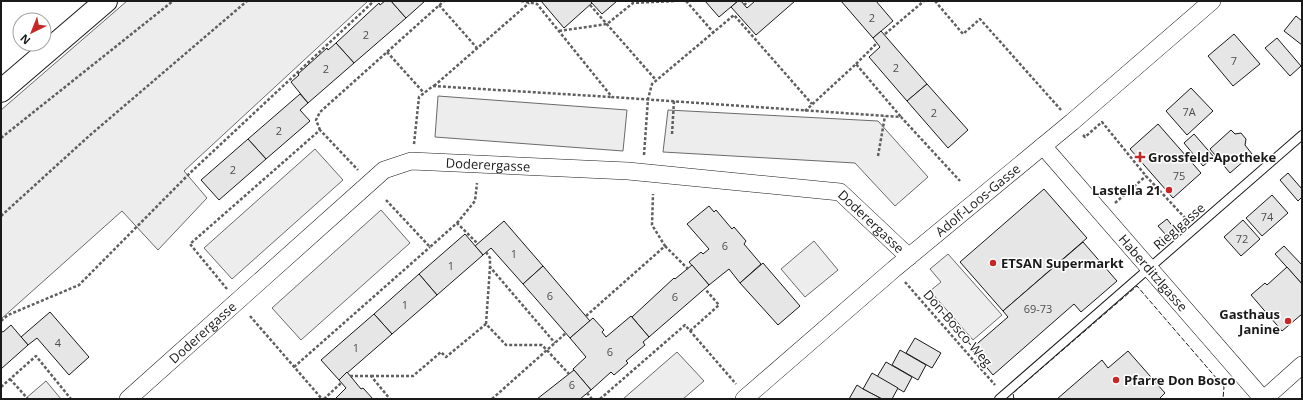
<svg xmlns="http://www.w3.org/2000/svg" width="1303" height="400" viewBox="0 0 1303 400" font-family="'Open Sans',sans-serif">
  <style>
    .built { fill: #ededed; stroke: #6a6a6a }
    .building { fill: #e6e6e6; stroke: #1a1a1a }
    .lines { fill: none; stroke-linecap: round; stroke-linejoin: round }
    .service-casing { stroke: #1a1a1a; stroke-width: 10 }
    .minor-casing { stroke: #1a1a1a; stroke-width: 18 }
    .secondary-casing { stroke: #1a1a1a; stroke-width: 24 }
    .path { stroke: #5f5f5f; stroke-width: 2.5; stroke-dasharray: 3 2; stroke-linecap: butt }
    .service { stroke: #fff; stroke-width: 8 }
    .minor { stroke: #fff; stroke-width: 17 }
    .secondary { stroke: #fff; stroke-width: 22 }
    .fence { stroke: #1a1a1a; stroke-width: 1; stroke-dasharray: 5 2; stroke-linecap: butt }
    .poi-dot { fill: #c62828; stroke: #fff; stroke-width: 1.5 }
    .labels { text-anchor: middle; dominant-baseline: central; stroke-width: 3; stroke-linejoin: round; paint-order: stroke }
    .number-label { font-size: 11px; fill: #4d4d4d }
    .poi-label { font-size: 13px; font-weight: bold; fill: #1a1a1a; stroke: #fff; text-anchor: start }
    .street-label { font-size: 13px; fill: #1a1a1a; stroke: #fff }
  </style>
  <rect width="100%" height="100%" fill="#fff"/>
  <g class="built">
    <path d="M127 1H368L184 171 207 198 158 250 122 211 1 319V110Z"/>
    <path d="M438 96 627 110 623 151 435 137Z"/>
    <path d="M668 110 878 121 928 177 895 206 855 163 663 152Z"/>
    <path d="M315 149 343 180 232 279 204 248Z"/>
    <path d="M381 210 410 243 301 340 272 308Z"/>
    <path d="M814 241 838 270 805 297 781 269Z"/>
    <path d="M948 254 1002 315 973 340 930 291 941 282 930 269Z"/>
    <path d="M677 352 704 381 683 399H623Z"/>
    <path d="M46 381 61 399H25Z"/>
  </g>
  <g class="building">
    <path d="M385 1H391L406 18 354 63 336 43 379 3 380 5Z"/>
    <path d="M391 1H425L406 18Z"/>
    <path d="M541 1H590L592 3 564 28Z"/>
    <path d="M590 1H617L602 14Z"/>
    <path d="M705 1H738L719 17Z"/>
    <path d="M738 1H741L747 8 755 1H795L756 35 731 7Z"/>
    <path d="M841 1H876L893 21 873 38Z"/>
    <path d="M1296 16 1302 21V45L1284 31Z"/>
    <path d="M881 31 927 84 907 101 869 57 880 47 873 38Z"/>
    <path d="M1234 34 1260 64 1233 86 1208 56Z"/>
    <path d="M1277 38 1301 66 1290 76 1265 48Z"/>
    <path d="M336 43 354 63 308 103 291 82 299 75 298 74 327 48 328 50Z"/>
    <path d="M927 84 968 130 948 148 907 101Z"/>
    <path d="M1191 88 1213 111 1187 135 1166 111Z"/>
    <path d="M300 94 308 103 300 110 310 121 266 159 248 139Z"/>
    <path d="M1158 124 1201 173 1173 198 1130 149Z"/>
    <path d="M1231 130 1235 134 1241 133 1246 139 1245 145 1252 154 1230 173 1210 149Z"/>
    <path d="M1194 134 1214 157 1203 166 1184 143Z"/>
    <path d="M248 139 266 159 219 200 201 180Z"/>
    <path d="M1288 173 1302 189V197L1298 201 1280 180Z"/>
    <path d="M1044 189 1087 238 1003 311 960 262Z"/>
    <path d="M1272 195 1288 213 1262 236 1246 218Z"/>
    <path d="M709 206 714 212 716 210 732 229 734 227 746 241 744 244 761 264 740 283 729 269 709 285 689 262 701 252 703 254 709 249 687 224Z"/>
    <path d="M1167 219 1174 228 1166 235 1158 226Z"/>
    <path d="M1243 220 1260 239 1241 256 1224 237Z"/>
    <path d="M504 221 543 266 523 284 491 248 483 255 475 246Z"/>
    <path d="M465 234 483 255 437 295 419 274Z"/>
    <path d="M1083 242 1117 281 1081 312 1074 304 993 375 971 349 1008 317 1003 311Z"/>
    <path d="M1284 246 1302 265V284L1275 254Z"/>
    <path d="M763 263 800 306 778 325 740 283Z"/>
    <path d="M692 265 709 285 649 337 632 317 674 278 675 279Z"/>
    <path d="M543 266 590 321 570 338 523 284Z"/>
    <path d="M1287 267 1302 284V314L1282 331 1251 295 1265 283 1267 285Z"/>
    <path d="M419 274 437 295 392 334 374 314Z"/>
    <path d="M50 312 89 357 69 375 37 338 28 345 21 337Z"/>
    <path d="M374 314 392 334 339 380 321 360Z"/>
    <path d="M631 316 649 337 643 342 645 345 626 361 628 363 614 375 611 372 591 390 573 369 586 357 570 338 593 318 604 330 602 332 606 337Z"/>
    <path d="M11 325 28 345 1 369V331L3 332Z"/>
    <path d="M915 338 941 353 932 368 906 353Z"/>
    <path d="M900 350 926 365 918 380 892 365Z"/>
    <path d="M1128 351 1165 393 1159 399H1057L1102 360 1108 368Z"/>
    <path d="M886 362 912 377 904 392 877 377Z"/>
    <path d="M574 370 591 390 580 399H537Z"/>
    <path d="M347 372 361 389 363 388 373 399H335L346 388 339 380Z"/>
    <path d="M872 373 898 388 892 399H882L863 389Z"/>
    <path d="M857 385 863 389 882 399H849Z"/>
  </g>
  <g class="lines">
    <defs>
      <path id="service" d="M999 399 1302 135"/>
      <g id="minor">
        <path id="s1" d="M1043 146 1263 399"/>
        <path id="s2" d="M128 399 384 170 411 161 628 171 840 192 909 257"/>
        <path id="s3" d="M744 399 894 269 1072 122 1212 1"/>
        <path d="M1264 399 1302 365"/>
      </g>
      <path id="secondary" d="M1 91 106 1"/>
    </defs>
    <use href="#service" class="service-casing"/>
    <use href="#minor" class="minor-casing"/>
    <use href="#secondary" class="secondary-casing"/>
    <g class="path">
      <path d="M521 1 537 4 612 97 901 117 960 181"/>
      <path d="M686 1 714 33"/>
      <path d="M935 1 963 34 980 19 1061 110"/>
      <path d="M439 5 477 48"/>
      <path d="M590 5 656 80"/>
      <path d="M744 5 749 1"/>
      <path d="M559 31 607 24 633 3 674 1"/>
      <path d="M885 34 924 1"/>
      <path d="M387 52 424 93"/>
      <path d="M856 64 877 43"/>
      <path d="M434 86 529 3"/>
      <path d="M805 111 856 64 901 117"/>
      <path d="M320 130 316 120 320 112 444 1"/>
      <path d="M672 134 674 101"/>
      <path d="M1083 135 1085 137 1102 122 1146 176 1186 219"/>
      <path d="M1 138 173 1"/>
      <path d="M414 144 419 97 433 86 611 97"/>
      <path d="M644 155 648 99 652 84 734 15 812 104"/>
      <path d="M878 156 885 116"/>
      <path d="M386 200 430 247 457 223 478 244"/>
      <path d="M1115 203 1146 176"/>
      <path d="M1 216 89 136 247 1"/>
      <path d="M457 223 475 201 477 183"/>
      <path d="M665 246 688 269"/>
      <path d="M486 252 490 258V267L555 343"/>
      <path d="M905 282 995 385"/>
      <path d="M227 289 190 244 320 130 358 170"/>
      <path d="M250 316 322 399"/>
      <path d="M586 316 665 246 652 225 653 194"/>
      <path d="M1 321 8 315 79 285 191 172 374 1"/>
      <path d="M486 324 490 267"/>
      <path d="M690 331 719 305 705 289"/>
      <path d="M294 367 430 247"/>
      <path d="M350 376H371L390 399"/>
      <path d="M371 376H413L441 352 446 357 486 324 506 345H542L569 374"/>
      <path d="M10 379 28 399"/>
      <path d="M1 387 36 356 71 399"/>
      <path d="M587 393 592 399"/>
      <path d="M324 399 341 383"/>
      <path d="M492 399 566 333"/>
      <path d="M600 399 685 325 736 384"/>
    </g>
    <use href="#service" class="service"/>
    <use href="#minor" class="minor"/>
    <use href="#secondary" class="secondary"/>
    <path class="fence" d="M1014 399 1013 393 1137 286 1224 387 1223 399"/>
  </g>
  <g class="poi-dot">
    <path d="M1138 151h4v4h4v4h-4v4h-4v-4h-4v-4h4z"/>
    <circle cx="1169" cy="190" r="4"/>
    <circle cx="993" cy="263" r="4"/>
    <circle cx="1288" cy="321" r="4"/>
    <circle cx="1116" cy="380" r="4"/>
  </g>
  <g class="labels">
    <g class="number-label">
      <text x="872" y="17">2</text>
      <text x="366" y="34">2</text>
      <text x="1234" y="60">7</text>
      <text x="896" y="67">2</text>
      <text x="326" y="68">2</text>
      <text x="1189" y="111">7A</text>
      <text x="934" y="112">2</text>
      <text x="279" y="130">2</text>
      <text x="233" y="169">2</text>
      <text x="1179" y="175">75</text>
      <text x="1267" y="216">74</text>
      <text x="1242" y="238">72</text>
      <text x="725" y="245">6</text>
      <text x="514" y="253">1</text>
      <text x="451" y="265">1</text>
      <text x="550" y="295">6</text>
      <text x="675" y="296">6</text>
      <text x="405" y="304">1</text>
      <text x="1038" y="308">69-73</text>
      <text x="58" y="342">4</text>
      <text x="356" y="347">1</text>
      <text x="610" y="351">6</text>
      <text x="572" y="384">6</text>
    </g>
    <g class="poi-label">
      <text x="1148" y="157">Grossfeld-Apotheke</text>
      <text x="1161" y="190" text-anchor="end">Lastella 21</text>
      <text x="1001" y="263">ETSAN Supermarkt</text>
      <text x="1280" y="314" text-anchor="end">Gasthaus<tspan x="1280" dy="15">Janine</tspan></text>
      <text x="1124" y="380">Pfarre Don Bosco</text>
    </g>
    <g class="street-label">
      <text stroke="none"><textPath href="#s2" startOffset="449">Doderergasse</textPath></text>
      <text stroke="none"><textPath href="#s3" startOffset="307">Adolf-Loos-Gasse</textPath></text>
      <text stroke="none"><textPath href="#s2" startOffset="845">Doderergasse</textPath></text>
      <text transform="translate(1179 226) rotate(-41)">Rieglgasse</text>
      <text stroke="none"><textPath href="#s1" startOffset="168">Haberditzlgasse</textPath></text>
      <text transform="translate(958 328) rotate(49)">Don-Bosco-Weg</text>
      <text stroke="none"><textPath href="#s2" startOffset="100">Doderergasse</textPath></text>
    </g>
  </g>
  <rect width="1303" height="400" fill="none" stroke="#1a1a1a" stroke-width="4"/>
  <g transform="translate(32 32) rotate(223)"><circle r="19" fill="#ffffff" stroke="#a3a3a3"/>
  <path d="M0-3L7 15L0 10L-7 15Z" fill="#c62828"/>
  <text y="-6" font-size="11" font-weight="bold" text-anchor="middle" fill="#1a1a1a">N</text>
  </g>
</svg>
